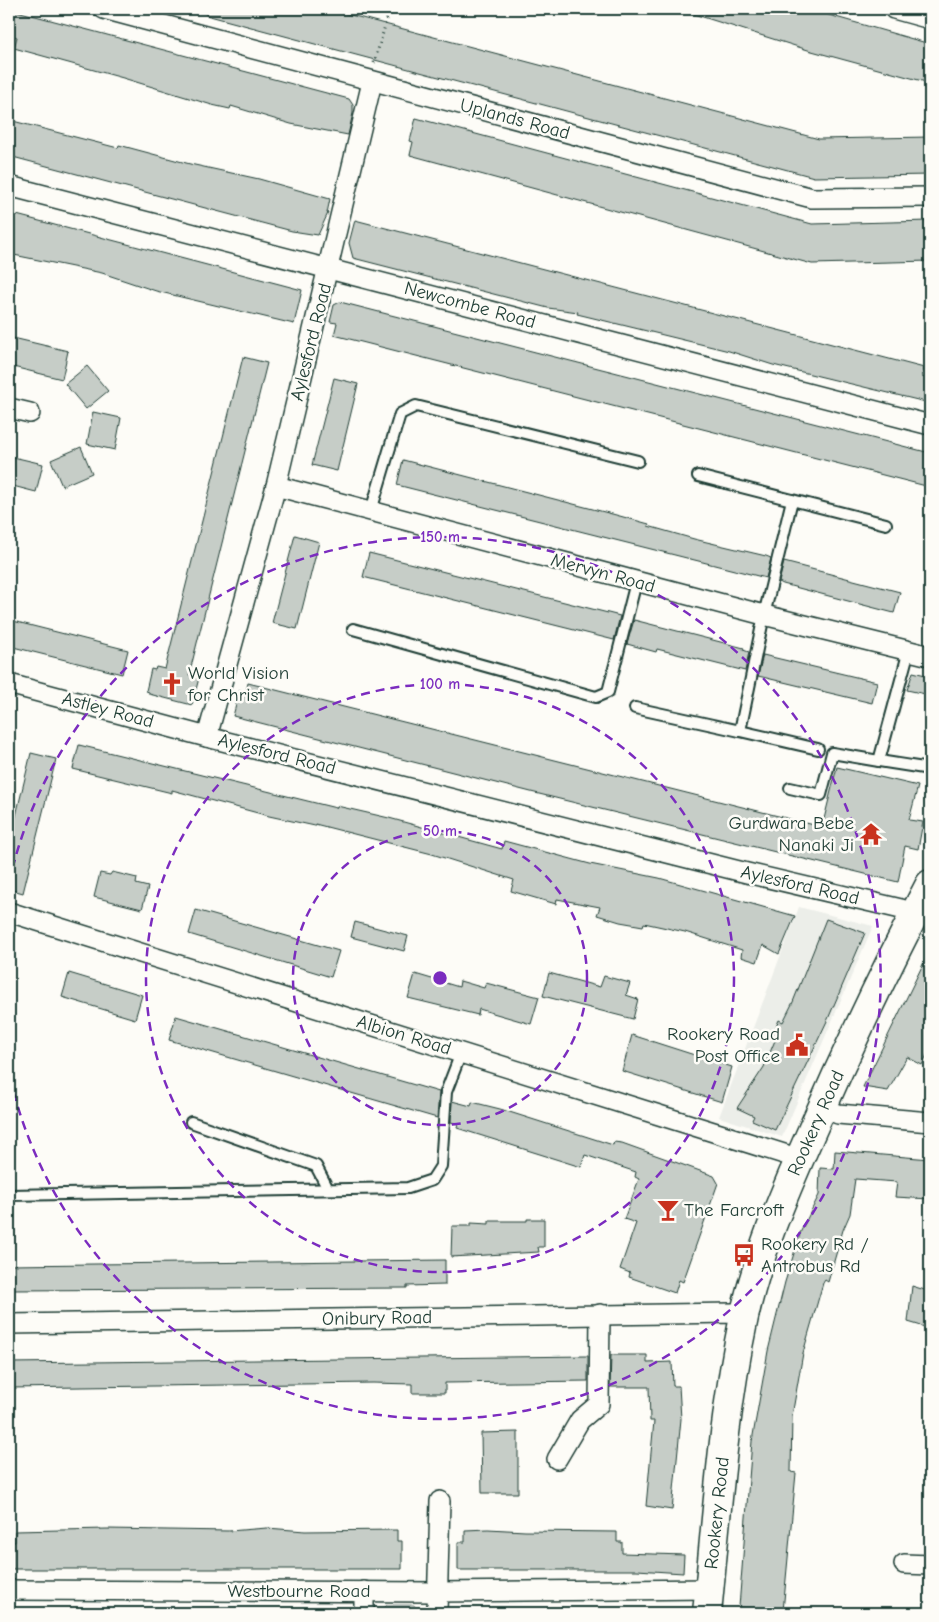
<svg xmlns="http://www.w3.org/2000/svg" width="939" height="1622" viewBox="0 0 939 1622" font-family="'Comic Neue',sans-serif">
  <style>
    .built { fill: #eceee9 }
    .green { fill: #dde0db; stroke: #7e8e88 }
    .building { fill: #c6cdc7; stroke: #1f3d34 }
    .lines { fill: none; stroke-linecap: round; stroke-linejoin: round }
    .service-casing { stroke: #1f3d34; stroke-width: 14 }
    .minor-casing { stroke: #1f3d34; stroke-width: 22 }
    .primary-casing { stroke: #1f3d34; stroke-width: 31 }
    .path { stroke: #1f3d34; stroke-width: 3; stroke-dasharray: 1 4; stroke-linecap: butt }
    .service { stroke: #fdfcf7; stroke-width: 10 }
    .minor { stroke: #fdfcf7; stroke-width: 19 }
    .primary { stroke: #fdfcf7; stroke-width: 28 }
    .ring { fill: none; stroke: #7b2cbf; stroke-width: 2.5; stroke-dasharray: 9 6 }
    .labels { text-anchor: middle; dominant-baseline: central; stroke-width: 5; stroke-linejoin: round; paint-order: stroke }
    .street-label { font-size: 19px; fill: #1f3d34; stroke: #fdfcf7 }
    .poi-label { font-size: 19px; fill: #1f3d34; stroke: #fdfcf7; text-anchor: start }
    .centre { fill: #7b2cbf; stroke: #fdfcf7; stroke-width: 2.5 }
    .ring-label { font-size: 15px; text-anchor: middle; font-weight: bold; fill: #7b2cbf; stroke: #fdfcf7; stroke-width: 5; stroke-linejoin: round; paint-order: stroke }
  </style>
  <rect width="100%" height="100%" fill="#fdfcf7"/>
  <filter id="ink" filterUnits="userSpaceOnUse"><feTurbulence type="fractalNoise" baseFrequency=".02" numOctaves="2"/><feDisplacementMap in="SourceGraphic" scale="10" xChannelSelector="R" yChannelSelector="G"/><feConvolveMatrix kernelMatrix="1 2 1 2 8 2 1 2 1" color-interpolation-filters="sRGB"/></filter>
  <g filter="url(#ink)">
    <path class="built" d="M799 907 873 926 782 1137 719 1117Z"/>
    <path class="green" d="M387 1605H414L418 1613H379Z"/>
    <g class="building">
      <path d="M9 9 349 99 353 105V113L348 135 291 124 231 106 230 109 212 105 123 78 14 48 17 37 9 35Z"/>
      <path d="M206 9H328L819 139 930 137V175L814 177 206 15Z"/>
      <path d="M687 9H808L930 44V68L926 82 808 50 687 12Z"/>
      <path d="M416 118 812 224 930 221V261L812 264 410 155 413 142 410 141Z"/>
      <path d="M9 120 118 148 119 145 190 164 259 179 330 199 327 213H328L318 235 292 231 9 156Z"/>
      <path d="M9 213 302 290 294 324 156 291 102 273 9 254Z"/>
      <path d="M355 220 924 368 922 377 930 379V403L773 365 729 351 577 314 578 312 548 308 353 258 349 243Z"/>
      <path d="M340 302 930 453V487L334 335 337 323 330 322 334 305Z"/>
      <path d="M9 337 68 351 62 379 9 366Z"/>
      <path d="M243 357 267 363 189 675 199 678 192 705 149 694V692L146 691 151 669 155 670 156 667 165 669Z"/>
      <path d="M87 366 108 391 86 409 65 384Z"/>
      <path d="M334 378 358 384 337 471 312 465Z"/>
      <path d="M93 412 121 418 115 450 87 444Z"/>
      <path d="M81 447 92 473 62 486 51 460Z"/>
      <path d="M9 456 43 464 36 492 9 485Z"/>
      <path d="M403 460 616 515 649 524 648 526 694 539 766 556 771 558 766 578 397 485Z"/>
      <path d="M295 535 319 542 297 629 272 623Z"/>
      <path d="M369 553 620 616 614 640 363 577Z"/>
      <path d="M784 562 900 592 894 613 783 584 779 582Z"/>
      <path d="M9 620 128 650 122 674 9 646Z"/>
      <path d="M634 620 744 648 743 650 749 652 745 671 657 649 656 652 627 644Z"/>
      <path d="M763 655 877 682 872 703 758 676Z"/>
      <path d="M913 672 930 676V695L907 690Z"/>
      <path d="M248 683 822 827 837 767 918 786 909 820 923 822 918 849 905 846 898 882 531 792 233 716 240 690 246 692Z"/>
      <path d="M79 745 336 808 337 806 389 818 502 849 504 841 590 864 659 878 795 916 779 954 763 945 757 962 741 957 742 950 685 932 644 923 643 926 620 922 597 915 600 907 557 899 556 904 511 891 514 880 432 854 315 824V826L269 816 172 790V793L73 769Z"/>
      <path d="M31 753 56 759 23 893 9 889V845Z"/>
      <path d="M112 872 137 878 136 884 148 887 142 909 94 897 100 873 110 875Z"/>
      <path d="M196 910 339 951 331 977 189 934Z"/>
      <path d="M826 919 865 933 828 1019 775 1130 752 1120 754 1116 737 1108 764 1067 776 1038 772 1036 779 1020 783 1022 793 1002Z"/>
      <path d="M355 922 408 936 404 951 351 937Z"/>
      <path d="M930 950V1049L922 1065 907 1057 888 1091 863 1087Z"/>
      <path d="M69 973 142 995 135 1019 62 997Z"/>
      <path d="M549 973 600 987 604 976 630 983 626 995 638 999 633 1019 543 996Z"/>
      <path d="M415 974 459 987 460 981 484 988 486 983 539 997 531 1024 479 1009 478 1015 408 998Z"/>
      <path d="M176 1016 439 1092 437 1118 169 1040Z"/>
      <path d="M632 1035 732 1067 722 1102 622 1071Z"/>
      <path d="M452 1101 471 1106 472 1102 500 1109 613 1145 614 1142 622 1143 714 1176 718 1183 683 1282 679 1280 675 1293 629 1277 630 1273 620 1269 636 1223 624 1219 639 1179 635 1177 636 1172 585 1155 581 1167 457 1128 458 1124 451 1122Z"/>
      <path d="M835 1151 930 1159V1199L895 1197 897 1182 855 1179 850 1214 843 1230 828 1282 825 1280 823 1283 803 1353 792 1416 791 1472 796 1473 783 1611 739 1607 752 1441 768 1351 785 1282 801 1231 819 1195 820 1168 834 1169Z"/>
      <path d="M527 1219H544V1247H538L539 1252 451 1257 452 1226H471V1223L489 1224V1221H527Z"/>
      <path d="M445 1260V1285L407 1286V1288L9 1290V1265Z"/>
      <path d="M912 1286 928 1291 925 1327 908 1322Z"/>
      <path d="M611 1355H647V1363L672 1362 673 1386H679L681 1419 672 1510 646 1506 654 1421H650L649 1387H610Z"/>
      <path d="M588 1356V1381L445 1383V1393H412V1384L373 1383 9 1388V1363Z"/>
      <path d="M518 1432V1493H482L481 1433Z"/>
      <path d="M267 1528 305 1531 397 1530V1541H402V1569H9V1542H15V1531L107 1529 229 1531Z"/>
      <path d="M488 1529 525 1531 617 1532V1542H622V1553L684 1555 683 1573 637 1570H458V1542H465V1530Z"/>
    </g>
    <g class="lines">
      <defs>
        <g id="service">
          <path d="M698 476 886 524"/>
          <path d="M371 511 400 414 416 406 638 461"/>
          <path d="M353 629 596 697 608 692 636 582"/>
          <path d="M909 650 879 761 930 769"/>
          <path d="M635 708 740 731 764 615 792 500"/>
          <path d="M740 731 818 749"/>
          <path d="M790 788 821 795 832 753 879 761"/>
          <path d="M191 1122 316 1166 328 1189"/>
          <path d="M9 1195 408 1188 432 1180 441 1166 446 1092 461 1053"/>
        </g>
        <g id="minor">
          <path d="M104 9 812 198 930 197"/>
          <path d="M894 9 930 19"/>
          <path d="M9 186 930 425"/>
          <path d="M9 408 30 413"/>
          <path d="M276 486 764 615 930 656"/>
          <path d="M9 684 207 737 747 873 901 909 914 915"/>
          <path d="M207 737 276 486 372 82"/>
          <path d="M9 912 800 1159"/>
          <path d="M822 1107 838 1114 930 1122"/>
          <path d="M9 1324 733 1313 745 1316"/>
          <path d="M557 1459 580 1420 599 1404 600 1314"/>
          <path d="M904 1564 930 1565"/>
          <path d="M9 1590 437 1592 709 1589"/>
          <path d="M364 1591V1613"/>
          <path d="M437 1613 440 1501"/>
        </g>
        <path id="primary" d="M707 1613C717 1514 723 1415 744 1317 758 1254 784 1194 810 1135 847 1050 887 966 930 884"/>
      </defs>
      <use href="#service" class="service-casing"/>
      <use href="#minor" class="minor-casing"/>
      <use href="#primary" class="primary-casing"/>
      <path class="path" d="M374 63 390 9"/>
      <use href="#service" class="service"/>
      <use href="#minor" class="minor"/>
      <use href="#primary" class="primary"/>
    </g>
  </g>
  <g class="ring">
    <circle cx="440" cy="978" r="147"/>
    <circle cx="440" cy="978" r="294"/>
    <path d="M9 883A441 441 0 1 1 9 1073"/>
  </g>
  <defs>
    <symbol id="church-bare" viewBox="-9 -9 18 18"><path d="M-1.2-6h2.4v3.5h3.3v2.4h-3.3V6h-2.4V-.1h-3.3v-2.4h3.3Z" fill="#c8321e" stroke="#fdfcf7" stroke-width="2.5" paint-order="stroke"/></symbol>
    <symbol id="temple-bare" viewBox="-9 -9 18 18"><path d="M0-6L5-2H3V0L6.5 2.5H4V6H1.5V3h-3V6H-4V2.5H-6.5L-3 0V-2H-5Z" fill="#c8321e" stroke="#fdfcf7" stroke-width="2.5" paint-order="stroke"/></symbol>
    <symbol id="civic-bare" viewBox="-9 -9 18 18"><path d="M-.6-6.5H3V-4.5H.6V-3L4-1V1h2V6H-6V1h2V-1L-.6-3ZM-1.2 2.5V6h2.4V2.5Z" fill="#c8321e" stroke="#fdfcf7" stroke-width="2.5" paint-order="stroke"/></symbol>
    <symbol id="bar-bare" viewBox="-9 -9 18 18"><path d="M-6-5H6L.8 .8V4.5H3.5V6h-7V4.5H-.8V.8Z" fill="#c8321e" stroke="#fdfcf7" stroke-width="2.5" paint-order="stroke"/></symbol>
    <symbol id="bus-bare" viewBox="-9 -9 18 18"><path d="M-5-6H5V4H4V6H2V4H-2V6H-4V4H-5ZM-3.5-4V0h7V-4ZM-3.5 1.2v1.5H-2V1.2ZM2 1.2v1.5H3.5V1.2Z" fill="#c8321e" stroke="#fdfcf7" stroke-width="2.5" paint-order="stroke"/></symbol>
  </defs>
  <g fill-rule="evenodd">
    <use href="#church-bare" x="156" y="668" width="32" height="32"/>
    <use href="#temple-bare" x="855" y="818" width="32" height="32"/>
    <use href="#civic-bare" x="781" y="1029" width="32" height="32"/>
    <use href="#bar-bare" x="652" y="1194" width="32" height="32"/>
    <use href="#bus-bare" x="728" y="1239" width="32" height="32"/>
  </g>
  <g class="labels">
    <g class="street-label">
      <text transform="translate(515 119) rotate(15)">Uplands Road</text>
      <text transform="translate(470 305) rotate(15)">Newcombe Road</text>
      <text transform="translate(311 342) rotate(-76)">Aylesford Road</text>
      <text transform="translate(603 573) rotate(15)">Mervyn Road</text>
      <text transform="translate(108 710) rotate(15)">Astley Road</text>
      <text transform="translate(277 754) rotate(14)">Aylesford Road</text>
      <text transform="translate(800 885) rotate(13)">Aylesford Road</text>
      <text transform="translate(404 1035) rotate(17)">Albion Road</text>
      <text transform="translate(816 1123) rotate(-66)">Rookery Road</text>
      <text transform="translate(377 1318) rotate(-1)">Onibury Road</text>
      <text transform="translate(717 1513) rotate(-84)">Rookery Road</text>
      <text x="299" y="1591">Westbourne Road</text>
    </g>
    <g class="poi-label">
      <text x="188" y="673">World Vision<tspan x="188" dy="22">for Christ</tspan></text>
      <text x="854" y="823" text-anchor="end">Gurdwara Bebe<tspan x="854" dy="22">Nanaki Ji</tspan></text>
      <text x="780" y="1034" text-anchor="end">Rookery Road<tspan x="780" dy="22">Post Office</tspan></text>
      <text x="684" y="1210">The Farcroft</text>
      <text x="761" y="1244">Rookery Rd /<tspan x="761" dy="22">Antrobus Rd</tspan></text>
    </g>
  </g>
  <circle cx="440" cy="978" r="8" class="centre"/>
  <g class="ring-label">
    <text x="440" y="542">150 m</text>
    <text x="440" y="689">100 m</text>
    <text x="440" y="836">50 m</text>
  </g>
  <rect width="939" height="1622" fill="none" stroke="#fdfcf7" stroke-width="30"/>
  <rect x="15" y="15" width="909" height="1592" fill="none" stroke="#1f3d34" stroke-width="2" filter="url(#ink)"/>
</svg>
